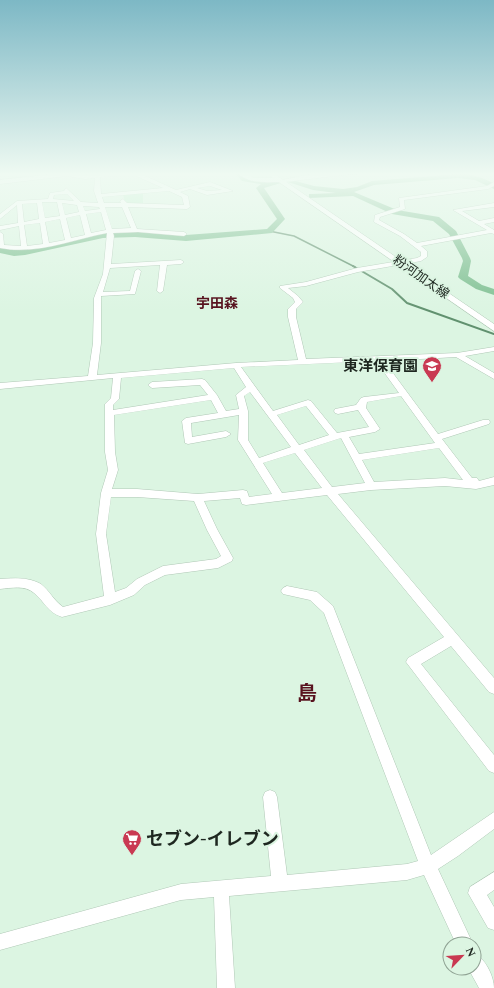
<svg xmlns="http://www.w3.org/2000/svg" width="494" height="988" viewBox="0 0 494 988" font-family="Spectral,'Noto Sans JP',serif">
  <style>
    .green { fill: #bcefca }
    .lines { fill: none; stroke-linecap: round; stroke-linejoin: round }
    .stream-far1 { stroke: #61916f; stroke-width: 1.5 }
    .stream { stroke: #61916f; stroke-width: 2 }
    .river { fill: #7ebf91; fill-rule: evenodd }
    .minor-casing { stroke: #b0c8b6; stroke-width: 1 }
    .major-casing { stroke: #b0c8b6; stroke-width: 1 }
    .minor { fill: #fff; fill-rule: evenodd }
    .major { fill: #fff; fill-rule: evenodd }
    .labels { text-anchor: middle; dominant-baseline: central; stroke-width: 4; stroke-linejoin: round; paint-order: stroke }
    .far-street-label { font-size: 13px; fill: #1e2720; stroke: #dcf5e2 }
    .far-quarter-label { font-size: 14px; font-weight: bold; fill: #58131f; stroke: #dcf5e2 }
    .poi-label { font-size: 15px; font-weight: bold; fill: #1e2720; stroke: #dcf5e2; text-anchor: end }
    .near-poi-label { font-size: 18px; font-weight: bold; fill: #1e2720; stroke: #dcf5e2; text-anchor: start }
    .near-quarter-label { font-size: 20px; font-weight: bold; fill: #58131f; stroke: #dcf5e2 }
  </style>
  <rect width="100%" height="100%" fill="#dcf5e2"/>
  <path class="green" d="M143 193V204H125L123 194Z"/>
  <g class="lines">
    <g class="stream-far1">
      <path d="M336 175 366 173"/>
      <path d="M269 231 294 236 355 267"/>
    </g>
    <path class="stream" d="M353 266 392 289 407 303 494 334"/>
    <g class="river">
      <path d="M235 173H242L247 177 277 181 281 183 264 188 285 219 272 233 186 241 135 237 103 238 25 255 14 256 0 253V247L14 250 25 249 103 232 135 231 186 235 267 229 277 219 256 188 261 184 242 181Z"/>
      <path d="M458 174C471 174 483 177 494 184V189L475 180 458 178 374 185 354 192 397 210 439 217 456 231 470 258 471 261 468 276 482 285 494 289V295L476 289 460 279 458 277 463 261 462 258 449 234 433 221 392 214 353 196 309 198V194H312L336 193 313 190 288 182 292 180 314 186 343 189 357 187 372 181Z"/>
    </g>
    <defs>
      <g id="minor">
        <path d="M63 173 85 175 139 173 176 190 210 182 233 191 207 195 190 189 180 192 188 196 190 207 187 209 128 207 137 229 184 232 187 234 184 236 138 232 113 233 114 236 111 264 181 260 184 262 181 264 167 265 163 291 160 293 157 291 160 265 110 268 103 292 130 291 135 271 138 269 141 271 135 294 101 296V343L97 375 236 363 298 360 288 317V309L295 302 293 298 280 288V286L306 282 357 268 417 258 421 256V252L400 236 374 222 375 215 400 207 399 198 487 186 494 182V186L488 189 404 200 405 209 380 217 379 220 404 234 417 243 487 230 453 210 494 203V207L462 211 479 221 494 218V222L484 224 494 230V234L491 233 421 246 427 251V257L421 261 358 272 306 286 288 288 298 296 303 302 296 309V317L306 359 457 353 494 347V351L465 356 494 373V379L456 357 384 361 438 434 483 420H489L490 422 489 424 442 439 472 478H477L479 481 494 477V485L476 489 445 486 371 490 338 494 494 678V694L489 692 451 646 421 664 494 755V773L489 771 406 662 408 658 444 637 327 495 246 505 242 504 240 498 204 501 217 529 233 558 232 561 218 568 165 575 145 585 134 595 110 605 62 617C47 612 45 602 34 593 25 585 11 588 0 589V579C13 578 29 577 41 584 49 590 54 601 63 607L104 596 96 534 101 493 108 470 105 452V404L111 398 113 378 0 389V383L88 376 93 343 94 298 103 274 107 233C71 240 37 255 0 248V232L3 234 4 245 21 246 19 226 0 230V226L18 223 17 205 0 219V214L17 201 48 199 50 193 64 191 66 188 81 202 98 203 94 191 95 178 85 179 67 176 0 184V180ZM134 175 163 188 101 194 100 177ZM210 186 222 190 207 191 197 188ZM169 191 182 197 184 205 127 203 123 199 120 201 121 203H104L102 197ZM67 194 74 201 53 199 54 195ZM42 202H57L60 216 45 218ZM37 203 39 219 24 222 22 204ZM62 203 77 205 79 212 65 215ZM83 206 99 207 100 209 85 211ZM105 207H122L131 228 112 229ZM101 212 106 230 91 233 86 214ZM80 215 85 235 71 238 66 218ZM60 219 65 240 49 243 45 222ZM40 223 43 244 27 246 24 225ZM376 361 399 393 364 397 361 398 356 405 335 409 334 411 335 413 338 414 358 410 369 427 337 433 311 401 308 400 273 411 241 367ZM234 368 246 387 236 395 239 409 226 411 217 395 205 380 202 379 152 382 148 385 152 388 200 385 208 395 113 410V405L119 399 121 378ZM250 392 291 447 259 458 248 440V411L244 396ZM401 396 435 443 359 454 349 437 375 432 380 429 366 408 367 402ZM211 400 218 413 186 418 182 421 185 443 188 444 226 437 231 434 226 431 192 437 191 423 239 415 238 440 272 494 249 497 247 491 243 490 198 494 137 489H112L118 470 115 452 114 415ZM306 406 329 435 299 445 277 415ZM341 438 365 483 332 487 304 450ZM439 448 463 480 445 478 374 482 362 460ZM295 453 322 488 282 493 263 463ZM111 497H137L194 501 207 530 221 556 216 559 163 566 137 579 126 588 115 592 106 534Z"/>
        <path d="M238 173H244L254 178H279L282 180 279 182C265 182 249 184 238 173Z"/>
        <path d="M318 173H358L285 182 282 180Z"/>
        <path d="M287 586 317 592 333 606 431 855 494 812V829L458 856 438 869 473 944H456L424 875 407 880 229 896 235 988H217L214 897 181 900 0 950V934L181 884 271 876 263 797 265 792 270 790 275 792 277 797 287 875 407 864 418 861 324 613 310 600 283 594 281 591 283 588Z"/>
        <path d="M494 872V890L487 895 494 907V930L488 928 468 893 470 887Z"/>
        <path d="M474 953C485 958 494 976 494 988H479L468 968H474Z"/>
      </g>
      <path id="major" d="M266 173H273L494 324V331Z"/>
    </defs>
    <use href="#minor" class="minor-casing"/>
    <use href="#major" class="major-casing"/>
    <use href="#minor" class="minor"/>
    <use href="#major" class="major"/>
  </g>
  <linearGradient id="sky" x2="0" y2="1"><stop stop-color="#7db8c5"/><stop offset="0.56" stop-color="#effaf2"/><stop offset="1" stop-color="#effaf2" stop-opacity="0"/></linearGradient>
  <rect width="494" height="311" fill="url(#sky)"/>
  <defs>
    <symbol id="school-pin" viewBox="-11 -11 22 30"><path d="M0 17L-7.5 6A9.5 9.5 0 1 1 7.5 6Z" fill="#c93952" stroke="#dcf5e2"/><path d="M0-5L7-2L0 1L-7-2ZM-4 1L0 2.5L4 1V4Q0 6-4 4Z" fill="#fff"/></symbol>
    <symbol id="supermarket-pin" viewBox="-11 -11 22 30"><path d="M0 17L-7.5 6A9.5 9.5 0 1 1 7.5 6Z" fill="#c93952" stroke="#dcf5e2"/><path d="M-6-5.5h2.5l.6 2H6L4.5 2H-2.5L-4.4-4H-6ZM-1.5 3.2a1.3 1.3 0 1 0 .1 0ZM3 3.2a1.3 1.3 0 1 0 .1 0Z" fill="#fff"/></symbol>
  </defs>
  <g fill-rule="evenodd">
    <use href="#school-pin" x="421" y="355" width="22" height="30"/>
    <use href="#supermarket-pin" x="121" y="828" width="22" height="30"/>
  </g>
  <g class="labels">
    <g class="far-street-label">
      <text transform="translate(421 277) rotate(35)">粉河加太線</text>
    </g>
    <g class="far-quarter-label">
      <text x="217" y="303">宇田森</text>
    </g>
    <g class="poi-label">
      <text x="418" y="366">東洋保育園</text>
    </g>
    <g class="near-poi-label">
      <text x="146" y="839">セブン-イレブン</text>
    </g>
    <g class="near-quarter-label">
      <text x="307" y="694">島</text>
    </g>
  </g>
  <g transform="translate(462 956) rotate(65)"><circle r="19" fill="#dcf5e2" stroke="#90a394"/>
  <path d="M0-3L7 15L0 10L-7 15Z" fill="#c93952"/>
  <text y="-6" font-size="11" font-weight="bold" text-anchor="middle" fill="#1e2720">N</text>
  </g>
</svg>
